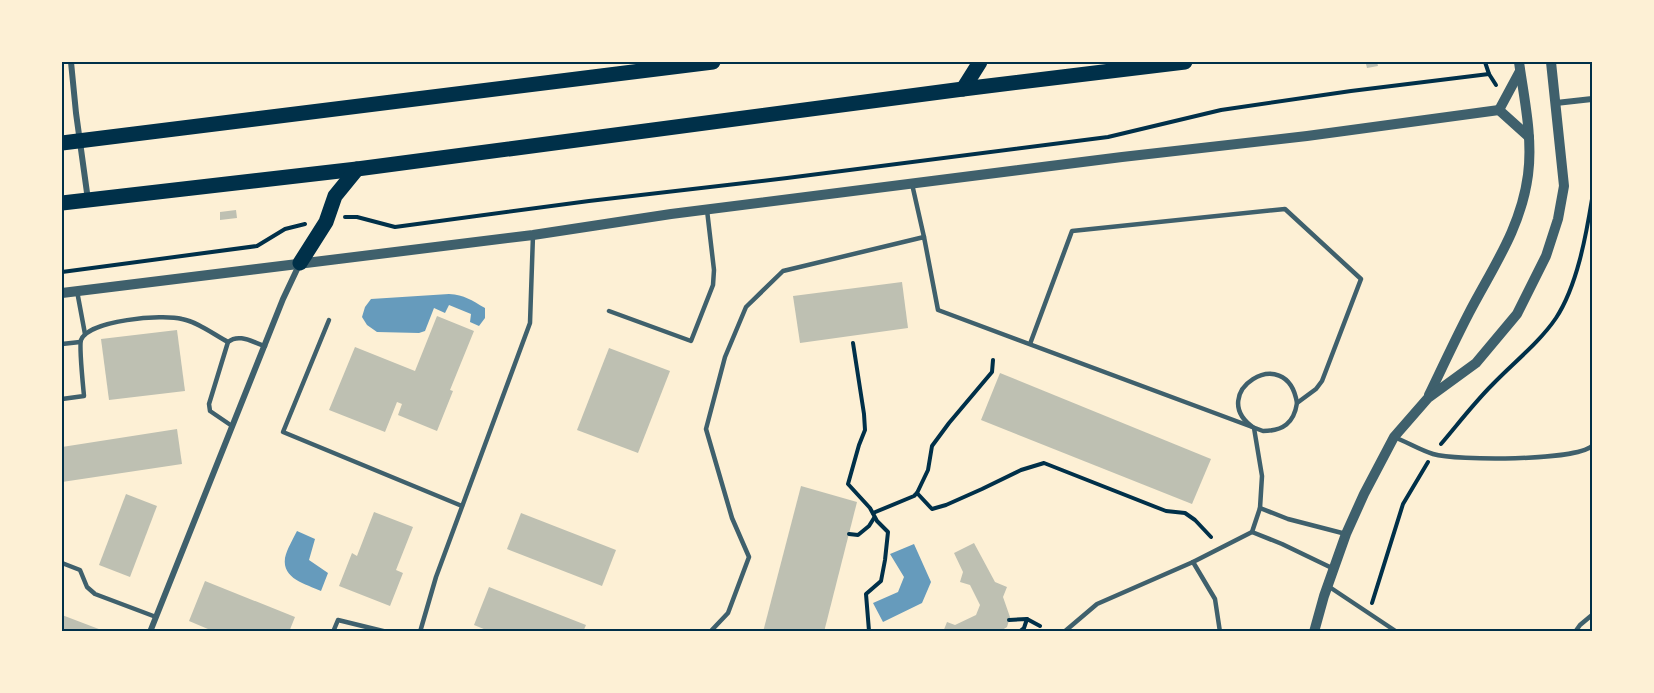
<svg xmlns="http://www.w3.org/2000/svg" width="1654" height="693" viewBox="0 0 1654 693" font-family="Barlow,sans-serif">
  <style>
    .water { fill: #669bbc }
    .building { fill: #bec0b2 }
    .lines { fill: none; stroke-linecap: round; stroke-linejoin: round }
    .path { stroke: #003049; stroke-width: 4 }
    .service { stroke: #3f606c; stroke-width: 4.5 }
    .minor { stroke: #3f606c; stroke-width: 6 }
    .tertiary { stroke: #3f606c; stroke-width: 10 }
    .primary { stroke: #003049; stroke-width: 15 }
    .neatline { fill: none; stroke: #003049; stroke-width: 2 }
  </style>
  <rect width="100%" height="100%" fill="#fdf0d5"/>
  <g class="water">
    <path d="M449 294C465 295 471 300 485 308V318L479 326 470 322 471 314 449 305 445 313 434 308 425 331 419 333 377 332 367 325 362 317 365 307 371 299Z"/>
    <path d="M297 531 315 539 309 560 328 573 321 591C306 584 282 579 285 558 287 549 293 539 297 531Z"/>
    <path d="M914 544 931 582 922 603 883 622 873 603 898 592 904 577 890 554Z"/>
  </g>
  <g class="building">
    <path d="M1377 62 1378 66 1367 68 1366 64Z"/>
    <path d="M236 210 237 218 220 220V212Z"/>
    <path d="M902 282 908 328 800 343 793 296Z"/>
    <path d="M437 316 474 331 450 390 453 391 437 431 398 415 402 404 397 402 385 432 329 410 355 347 415 371Z"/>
    <path d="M177 330 185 391 109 400 101 339Z"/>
    <path d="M609 348 670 371 638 453 577 430Z"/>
    <path d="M1000 373 1211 459 1192 504 981 420Z"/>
    <path d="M177 429 182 464 62 482V447Z"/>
    <path d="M801 486 857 502 824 632H763Z"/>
    <path d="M126 494 157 506 130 577 99 565Z"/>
    <path d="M374 512 413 527 396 570 403 573 390 606 339 586 352 553 357 556Z"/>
    <path d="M521 513 616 550 602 586 507 549Z"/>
    <path d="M974 543 995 582 1007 587 1003 597 1010 617 1007 627 999 632H943L947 622 955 625 976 615 980 605 970 585 960 582 963 572 954 553Z"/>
    <path d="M205 581 295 617 289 632H215L189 621Z"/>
    <path d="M489 587 586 625 583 632H491L474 625Z"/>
    <path d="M62 615 104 631V632H62Z"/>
  </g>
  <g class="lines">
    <g class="path">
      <path d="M1485 62 1489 74 1496 85"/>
      <path d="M345 217H357L395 227 589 201 787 178 1108 137 1221 110 1351 91 1489 74"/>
      <path d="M62 272 257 246 285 229 305 224"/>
      <path d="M853 343 864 414 865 430 859 445 848 484 870 508 877 521 888 532 885 560 881 581 866 594 869 631"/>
      <path d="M1441 444C1458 424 1474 403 1492 385 1513 363 1539 343 1556 318 1577 286 1586 236 1592 199"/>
      <path d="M917 493 932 509 946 505 982 489 1021 470 1044 463 1166 511 1185 513 1195 520 1211 537"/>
      <path d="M873 513 914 496 917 493 928 470 932 446 949 423 992 372 993 360"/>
      <path d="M849 534 858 535 869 526 874 518"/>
      <path d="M1372 603 1403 504 1428 462"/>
      <path d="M1009 620 1027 619 1040 626"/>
      <path d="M1019 632 1024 628 1027 619"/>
    </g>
    <g class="service">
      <path d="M912 184 924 237"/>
      <path d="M77 291 85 334"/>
      <path d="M609 311 691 341 713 285 714 270 707 210"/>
      <path d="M329 320 283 432 462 506"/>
      <path d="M62 344 80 342"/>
      <path d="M62 399 84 396C83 385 79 347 81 340 88 320 163 314 182 319 198 322 213 334 228 342"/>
      <path d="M232 426 210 411 209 404 228 342C239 333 252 342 265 346"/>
      <path d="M1394 437C1407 442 1420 450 1433 454 1457 461 1575 461 1592 446"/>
      <path d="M1260 508 1288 519 1346 534"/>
      <path d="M1252 532 1282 544 1334 569"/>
      <path d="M62 563 80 570 87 587 95 594 156 617"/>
      <path d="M1328 586 1397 632"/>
      <path d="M333 632 338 620 387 632"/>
      <path d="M420 632 436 577 530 323 533 235"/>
      <path d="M710 632 728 613 749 557 732 518 706 429 725 357 746 307 783 271 924 237 938 310 1263 431C1283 431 1294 423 1297 403L1316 389 1322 381 1361 279 1285 209 1072 231 1030 344"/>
      <path d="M1064 632 1097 604 1193 562"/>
      <path d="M1220 632 1215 599 1193 562 1252 532 1260 508 1262 476 1254 428C1204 394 1287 340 1297 403"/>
      <path d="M1575 632 1580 625 1592 615"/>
    </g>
    <g class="minor">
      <path d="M71 62 76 113 88 200"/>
      <path d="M1556 103 1592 99"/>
      <path d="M150 632 283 299 300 263"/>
    </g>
    <g class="tertiary">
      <path d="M1499 110 1520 71"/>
      <path d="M1499 110 1529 137"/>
      <path d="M62 293 533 235 671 214 1122 157 1307 136 1499 110"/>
      <path d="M1429 395C1442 368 1455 340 1469 313 1493 267 1521 228 1528 175 1533 138 1524 98 1519 62"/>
      <path d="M1314 632 1324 596 1346 534 1364 494 1394 437 1428 398 1476 363 1517 314 1546 256 1558 219 1564 186 1551 62"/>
    </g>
    <g class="primary">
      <path d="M963 89 980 62"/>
      <path d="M62 143 713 62"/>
      <path d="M62 203 357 169 963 89 1185 62"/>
      <path d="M300 263 326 222 335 196 357 169"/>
    </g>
  </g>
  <rect width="1654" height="693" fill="none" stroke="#fdf0d5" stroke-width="126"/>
  <rect x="63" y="63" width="1528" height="567" class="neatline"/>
</svg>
